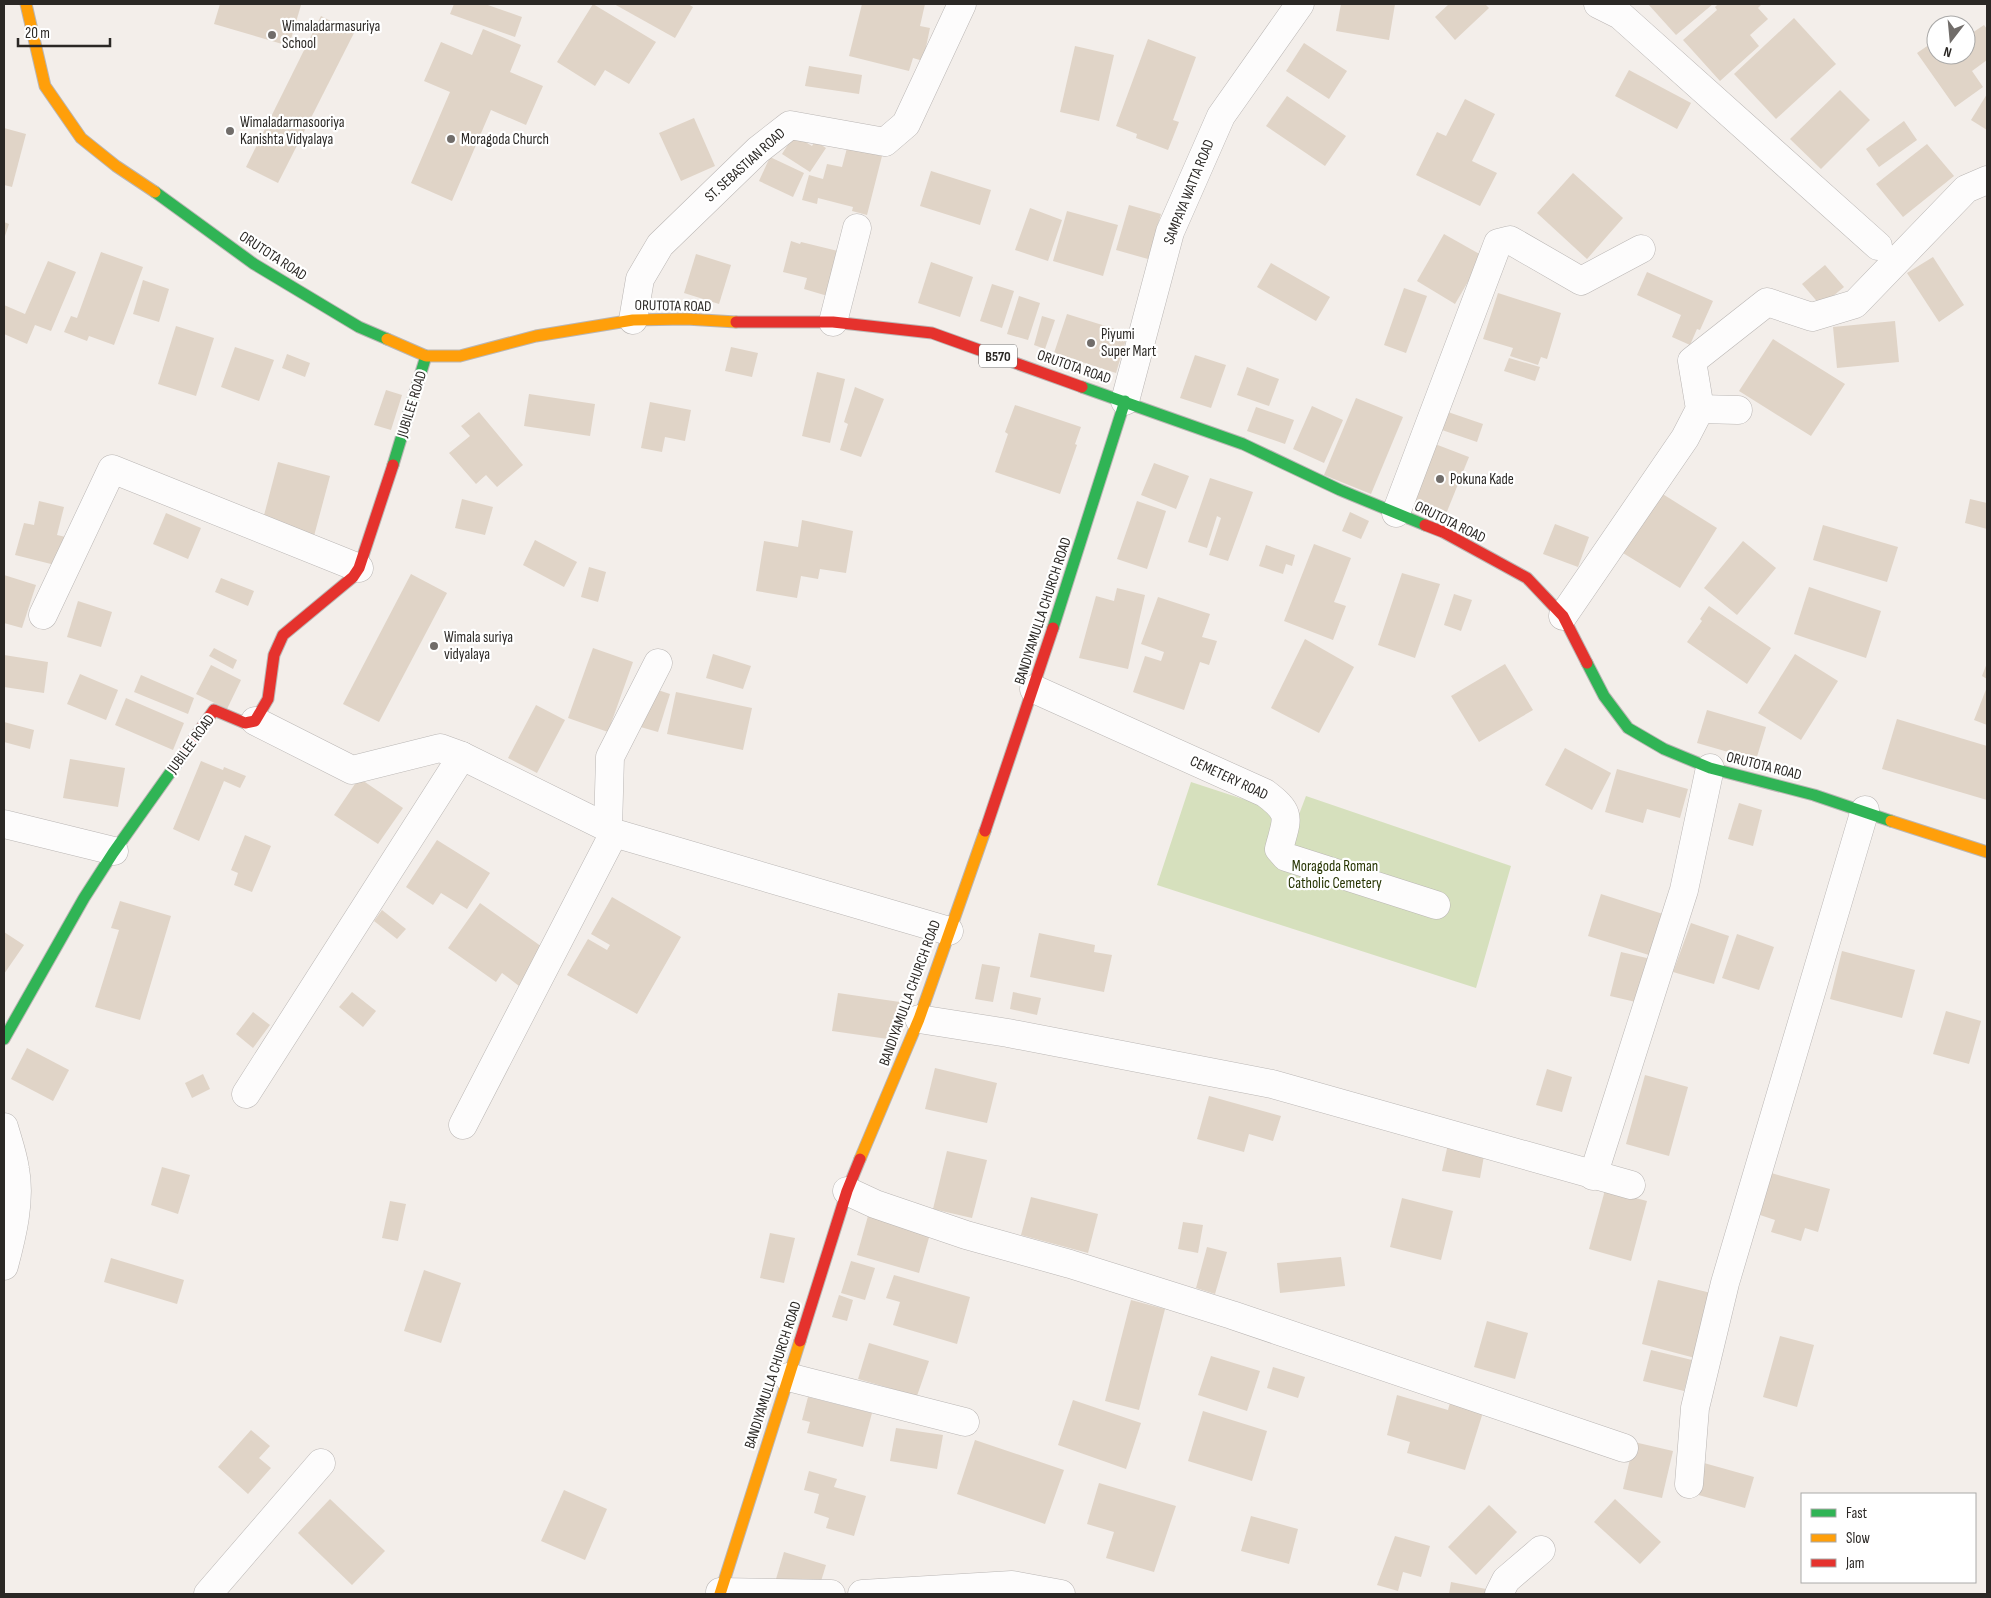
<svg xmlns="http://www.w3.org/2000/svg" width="1991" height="1598" viewBox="0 0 1991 1598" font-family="'Sofia Sans Condensed',sans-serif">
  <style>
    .green { fill: #d6e0bd }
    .building { fill: #e0d4c7 }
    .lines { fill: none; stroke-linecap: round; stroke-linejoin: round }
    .street-casing { stroke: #bab6b4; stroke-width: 29 }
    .fast-casing { stroke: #bab6b4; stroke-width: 13 }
    .slow-casing { stroke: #bab6b4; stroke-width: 13 }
    .jam-casing { stroke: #bab6b4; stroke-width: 13 }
    .street { stroke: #fdfcfc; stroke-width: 28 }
    .fast { stroke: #30b455; stroke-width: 11 }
    .slow { stroke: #ff9f0a; stroke-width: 11 }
    .jam { stroke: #e5322d; stroke-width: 11 }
    .poi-dot { fill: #716d6a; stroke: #fff; stroke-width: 2 }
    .labels { text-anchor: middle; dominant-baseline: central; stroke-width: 4.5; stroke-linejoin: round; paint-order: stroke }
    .shield { fill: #fff; stroke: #6b6866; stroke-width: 1 }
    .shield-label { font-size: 14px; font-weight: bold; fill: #2b2825 }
    .poi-label { font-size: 15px; fill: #2b2825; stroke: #fff; text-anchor: start }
    .street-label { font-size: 15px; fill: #2b2825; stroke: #fff }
    .park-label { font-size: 15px; fill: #263402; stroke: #fff }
  </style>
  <rect width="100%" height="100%" fill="#f3eeea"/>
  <path class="green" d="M1191 782 1298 817 1306 796 1511 866 1476 988 1157 885Z"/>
  <g class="building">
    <path d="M220 4H298L301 5 289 46 214 24Z"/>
    <path d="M454 4H485L522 17 515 37 450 14Z"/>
    <path d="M593 4 656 42 629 84 605 70 595 86 557 62Z"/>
    <path d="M614 4H688L693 7 675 38Z"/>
    <path d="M862 4H925L920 26 930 28 923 61 913 58 909 71 849 56Z"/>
    <path d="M1341 4H1395L1389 40 1336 31Z"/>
    <path d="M1449 4H1485L1489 8 1455 40 1435 17Z"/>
    <path d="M1648 4H1713L1676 35Z"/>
    <path d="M1718 4H1762L1758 8 1768 19 1750 35 1759 46 1720 81 1683 40 1717 10 1715 7Z"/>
    <path d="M321 16 354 33 278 183 246 167Z"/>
    <path d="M1794 18 1836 64 1776 119 1734 74Z"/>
    <path d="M1984 25 1987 29V60L1972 71 1983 87 1955 107 1917 53 1936 40V55H1966V37Z"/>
    <path d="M483 29 521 45 510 72 543 86 526 125 491 110 452 201 411 183 450 92 424 81 441 42 472 55Z"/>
    <path d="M1148 39 1196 57 1173 120 1179 122 1168 150 1136 138 1137 134 1116 126Z"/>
    <path d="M1304 43 1347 71 1329 99 1286 71Z"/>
    <path d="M1075 46 1114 55 1099 121 1060 112Z"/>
    <path d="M809 66 862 75 859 94 805 86Z"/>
    <path d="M1629 70 1691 103 1677 129 1615 96Z"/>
    <path d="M1840 90 1870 120 1821 169 1790 139Z"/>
    <path d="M1987 94V130L1971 120Z"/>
    <path d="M1287 96 1346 136 1325 166 1266 126Z"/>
    <path d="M1465 99 1495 114 1472 161 1497 173 1480 206 1416 175 1437 132 1446 136Z"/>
    <path d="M694 118 715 166 681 181 659 133Z"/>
    <path d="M1904 121 1917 140 1879 167 1866 149Z"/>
    <path d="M4 128 26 134 12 187 4 185Z"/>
    <path d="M794 135 812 146 815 141 826 148 810 172 782 154Z"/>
    <path d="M1927 144 1954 176 1903 217 1876 184Z"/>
    <path d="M847 148 882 156 867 215 852 211 853 207 818 198 817 204 802 200 809 175 823 179 827 164 842 167Z"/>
    <path d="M770 157 804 173 793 197 759 181Z"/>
    <path d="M931 171 991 190 980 225 920 206Z"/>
    <path d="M1573 173 1623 218 1587 259 1537 213Z"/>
    <path d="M1129 205 1161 214 1148 259 1116 250Z"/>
    <path d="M1030 208 1062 220 1048 261 1015 250Z"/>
    <path d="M1067 211 1118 225 1103 276 1053 261Z"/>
    <path d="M4 222 9 224 4 239Z"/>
    <path d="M1444 234 1483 256 1455 304 1417 281Z"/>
    <path d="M791 241 800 244 801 242 842 252 831 297 804 289 807 278 783 272Z"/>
    <path d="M101 252 143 267 114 345 89 336 87 341 64 332 71 316 77 318Z"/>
    <path d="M696 254 731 265 719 304 684 293Z"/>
    <path d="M1933 257 1964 305 1939 322 1907 273Z"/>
    <path d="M48 261 76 272 51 331 35 325 27 344 4 334V305L25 314Z"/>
    <path d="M931 262 973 277 960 317 918 303Z"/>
    <path d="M1271 263 1330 297 1316 321 1257 287Z"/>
    <path d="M1825 265 1844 287 1821 306 1802 284Z"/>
    <path d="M1647 272 1713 301 1700 330 1697 329 1690 345 1672 337 1681 315 1637 295Z"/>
    <path d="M143 280 169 289 159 322 133 314Z"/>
    <path d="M992 284 1014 291 1002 328 980 321Z"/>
    <path d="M1404 288 1427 296 1406 353 1384 345Z"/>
    <path d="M1498 293 1561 313 1547 359 1541 357 1538 365 1510 356 1513 348 1483 339Z"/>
    <path d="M1019 296 1040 303 1028 340 1007 334Z"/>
    <path d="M1067 314 1128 333 1116 373 1054 353Z"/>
    <path d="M1042 316 1055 320 1045 349 1034 345Z"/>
    <path d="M1895 321 1899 362 1837 368 1833 327Z"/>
    <path d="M176 326 214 338 196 396 158 384Z"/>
    <path d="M1773 339 1845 384 1811 436 1739 391Z"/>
    <path d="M235 347 274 360 259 401 221 387Z"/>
    <path d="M731 347 758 353 752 377 725 371Z"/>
    <path d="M287 354 310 363 305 377 282 368Z"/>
    <path d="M1195 355 1226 365 1211 408 1180 398Z"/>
    <path d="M1509 358 1540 367 1535 381 1504 371Z"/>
    <path d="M1247 367 1279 379 1269 406 1237 395Z"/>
    <path d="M817 372 845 379 830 443 802 436Z"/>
    <path d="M855 387 884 399 861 457 840 450 848 424 844 422Z"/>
    <path d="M386 390 402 395 391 430 374 425Z"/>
    <path d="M529 394 595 404 590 436 524 426Z"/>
    <path d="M1356 398 1403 417 1371 494 1324 475Z"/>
    <path d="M650 402 691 410 685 441 665 437 662 452 641 448Z"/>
    <path d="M1015 405 1081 427 1075 444 1077 445 1060 494 995 472 1008 434 1005 432Z"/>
    <path d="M1312 406 1343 420 1324 463 1293 449Z"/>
    <path d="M1256 407 1294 420 1285 444 1247 431Z"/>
    <path d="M479 412 523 465 497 487 486 475 476 484 449 453 470 436 461 426Z"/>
    <path d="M1448 412 1483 424 1477 442 1442 430Z"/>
    <path d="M1435 444 1469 457 1446 514 1411 500Z"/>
    <path d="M278 462 330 476 314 536 262 523Z"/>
    <path d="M1154 463 1189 476 1176 509 1141 495Z"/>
    <path d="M1210 478 1253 492 1228 561 1209 555 1221 518 1217 516 1207 548 1188 542Z"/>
    <path d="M1661 493 1717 528 1680 588 1623 553Z"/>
    <path d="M462 499 493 507 485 535 455 528Z"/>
    <path d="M1970 499 1987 503V529L1965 523Z"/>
    <path d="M39 501 64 507 57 535 66 537 59 566 15 555 24 523 34 525Z"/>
    <path d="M1137 501 1166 511 1147 569 1117 559Z"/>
    <path d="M1350 512 1369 521 1361 539 1342 531Z"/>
    <path d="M166 513 201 528 188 559 153 544Z"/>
    <path d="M802 520 853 531 846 573 820 569 818 579 801 576 797 598 756 591 764 541 798 547Z"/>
    <path d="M1555 524 1589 537 1578 567 1543 554Z"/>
    <path d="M1823 525 1898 547 1887 582 1813 560Z"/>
    <path d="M535 540 577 562 564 587 523 565Z"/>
    <path d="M1743 541 1776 568 1737 615 1704 588Z"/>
    <path d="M1314 544 1351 558 1334 602 1346 606 1333 640 1284 621Z"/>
    <path d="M1266 545 1295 555 1292 566 1286 564 1283 574 1259 566Z"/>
    <path d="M589 567 606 572 598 602 581 597Z"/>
    <path d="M1402 573 1440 584 1415 658 1378 645Z"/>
    <path d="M411 574 447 593 379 722 343 704Z"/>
    <path d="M4 575 36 585 22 628 4 623Z"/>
    <path d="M221 578 254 591 248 606 215 592Z"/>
    <path d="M1809 587 1881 611 1866 658 1794 634Z"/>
    <path d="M1117 588 1145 595 1128 669 1079 658 1096 596 1114 601Z"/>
    <path d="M1454 594 1472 600 1461 631 1444 625Z"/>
    <path d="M1158 597 1210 614 1202 637 1217 641 1209 665 1200 662 1184 710 1133 692 1145 656 1161 661 1164 652 1141 644Z"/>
    <path d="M78 601 112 612 101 647 67 637Z"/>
    <path d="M1709 606 1771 648 1747 684 1687 642 1702 621 1700 619Z"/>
    <path d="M1305 639 1354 667 1319 733 1271 708Z"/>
    <path d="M214 648 237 660 233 669 209 656Z"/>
    <path d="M593 648 633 662 608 732 568 718Z"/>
    <path d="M713 654 751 666 743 689 706 678Z"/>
    <path d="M1795 654 1838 681 1801 740 1758 713Z"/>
    <path d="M4 655 48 662 44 693 4 687Z"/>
    <path d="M1987 663V679L1982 676Z"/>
    <path d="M1505 664 1533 710 1479 742 1451 696Z"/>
    <path d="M211 665 241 680 227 709 196 694Z"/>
    <path d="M80 674 118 690 106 720 67 704Z"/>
    <path d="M141 675 194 698 188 714 134 692Z"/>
    <path d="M649 687 670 694 658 732 637 726Z"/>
    <path d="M1987 687V725L1974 720Z"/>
    <path d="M676 692 752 708 743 750 667 734Z"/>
    <path d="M126 698 184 723 173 750 115 725Z"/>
    <path d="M536 705 565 720 537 773 508 758Z"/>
    <path d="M1707 710 1766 727 1756 760 1697 743Z"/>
    <path d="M1897 719 1987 746V800L1882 769Z"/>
    <path d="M4 722 34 730 30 749 4 742Z"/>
    <path d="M1565 748 1611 773 1592 810 1545 785Z"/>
    <path d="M70 759 125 768 118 807 63 798Z"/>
    <path d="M201 761 223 770 224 767 246 776 240 788 224 781 199 841 173 829Z"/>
    <path d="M1617 769 1688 789 1680 818 1647 809 1643 823 1605 812Z"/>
    <path d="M359 778 403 808 378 844 334 815Z"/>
    <path d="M1739 803 1762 810 1753 846 1728 839Z"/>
    <path d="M245 835 271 846 252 892 234 885 238 873 231 870Z"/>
    <path d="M437 840 490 873 467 909 441 893 433 905 406 887Z"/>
    <path d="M1601 894 1666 915 1652 956 1588 936Z"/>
    <path d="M612 897 681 937 637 1014 567 975 588 939 607 950 610 945 591 934Z"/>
    <path d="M120 901 171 916 140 1020 95 1007 119 930 111 928Z"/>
    <path d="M480 903 545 949 519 986 502 973 496 982 448 948Z"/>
    <path d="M382 910 406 929 397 939 374 921Z"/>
    <path d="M1691 923 1729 936 1714 984 1673 972Z"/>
    <path d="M4 932 24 945 4 974Z"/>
    <path d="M1039 933 1095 945 1094 952 1112 955 1104 992 1030 977Z"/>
    <path d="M1737 934 1774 947 1759 990 1722 978Z"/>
    <path d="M1842 951 1915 970 1902 1018 1830 999Z"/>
    <path d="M1621 952 1651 959 1640 1003 1610 996Z"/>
    <path d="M982 964 1000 967 993 1002 975 999Z"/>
    <path d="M352 992 376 1011 363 1027 339 1007Z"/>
    <path d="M1013 992 1041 998 1037 1015 1010 1009Z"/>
    <path d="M838 993 900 1002 895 1040 832 1031Z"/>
    <path d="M1946 1011 1981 1021 1969 1064 1933 1054Z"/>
    <path d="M253 1012 270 1025 253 1048 236 1034Z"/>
    <path d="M27 1048 69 1070 53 1101 11 1079Z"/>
    <path d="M935 1068 997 1083 987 1123 925 1109Z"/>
    <path d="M1547 1069 1572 1077 1562 1112 1536 1105Z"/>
    <path d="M203 1074 210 1089 192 1098 185 1083Z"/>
    <path d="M1645 1075 1688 1087 1669 1156 1626 1144Z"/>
    <path d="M1209 1096 1281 1116 1273 1141 1249 1134 1244 1152 1197 1139Z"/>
    <path d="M1448 1144 1485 1150 1480 1178 1442 1171Z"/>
    <path d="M947 1151 987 1160 972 1218 933 1209Z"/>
    <path d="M162 1167 190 1175 178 1214 151 1205Z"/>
    <path d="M1771 1173 1830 1189 1818 1232 1805 1228 1801 1241 1771 1232 1775 1220 1760 1215Z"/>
    <path d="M1605 1190 1647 1201 1631 1261 1589 1249Z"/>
    <path d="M1031 1197 1098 1214 1088 1253 1021 1235Z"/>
    <path d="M1402 1198 1453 1211 1441 1260 1390 1247Z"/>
    <path d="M390 1201 406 1204 398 1241 382 1238Z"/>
    <path d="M868 1216 930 1234 919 1273 857 1255Z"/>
    <path d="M1183 1222 1203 1225 1198 1253 1178 1249Z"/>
    <path d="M770 1233 795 1238 784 1283 760 1278Z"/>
    <path d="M1207 1247 1227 1252 1215 1294 1196 1288Z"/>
    <path d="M1341 1257 1345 1286 1280 1293 1277 1263Z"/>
    <path d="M111 1258 184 1280 177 1304 104 1282Z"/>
    <path d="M851 1261 875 1268 865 1300 841 1293Z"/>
    <path d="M424 1270 461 1283 441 1343 404 1331Z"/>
    <path d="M894 1275 970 1297 957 1344 893 1325 900 1302 886 1298Z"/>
    <path d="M1658 1280 1711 1293 1695 1358 1642 1344Z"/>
    <path d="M839 1295 853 1300 847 1321 832 1317Z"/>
    <path d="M1131 1300 1165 1309 1139 1410 1105 1401Z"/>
    <path d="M1487 1321 1528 1333 1515 1379 1474 1367Z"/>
    <path d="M1780 1336 1814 1345 1797 1407 1763 1397Z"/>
    <path d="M869 1343 929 1361 917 1396 858 1379Z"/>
    <path d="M1651 1350 1692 1360 1684 1391 1643 1381Z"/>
    <path d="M1211 1356 1260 1371 1247 1411 1198 1395Z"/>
    <path d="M1273 1367 1305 1377 1298 1398 1267 1388Z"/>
    <path d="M1397 1395 1448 1410 1451 1399 1484 1409 1465 1470 1407 1453 1410 1442 1387 1435Z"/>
    <path d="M808 1397 872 1413 863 1447 807 1433 810 1422 802 1420Z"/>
    <path d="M1073 1400 1141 1423 1126 1469 1058 1445Z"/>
    <path d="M1203 1411 1267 1431 1252 1481 1188 1461Z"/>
    <path d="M896 1428 943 1435 937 1469 890 1461Z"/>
    <path d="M251 1430 270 1446 259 1458 271 1468 248 1494 218 1467Z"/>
    <path d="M975 1440 1064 1470 1045 1524 957 1494Z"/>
    <path d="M1634 1442 1673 1451 1662 1498 1623 1489Z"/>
    <path d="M1704 1463 1754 1477 1745 1508 1695 1494Z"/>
    <path d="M809 1471 837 1479 834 1487 866 1496 854 1536 826 1528 829 1518 814 1513 819 1494 804 1490Z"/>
    <path d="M1099 1483 1176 1506 1154 1572 1106 1558 1114 1532 1087 1524Z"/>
    <path d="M564 1490 607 1509 585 1560 541 1541Z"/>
    <path d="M330 1499 385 1551 352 1585 298 1533Z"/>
    <path d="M1615 1499 1661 1542 1640 1564 1594 1522Z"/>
    <path d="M1489 1505 1517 1532 1476 1575 1448 1547Z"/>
    <path d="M1251 1516 1298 1529 1289 1564 1241 1551Z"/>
    <path d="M1395 1536 1430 1546 1421 1577 1403 1572 1398 1591 1377 1585Z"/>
    <path d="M784 1552 826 1565 818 1591 776 1579Z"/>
    <path d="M1451 1582 1486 1589 1485 1594H1449Z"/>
  </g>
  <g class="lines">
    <defs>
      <g id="street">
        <path d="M1598 4 1620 15 1878 246"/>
        <path d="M633 320 640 279 660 245 758 150 790 125 885 142 906 124 962 4"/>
        <path d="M833 322 857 228"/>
        <path d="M1125 401 1170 232 1221 116 1300 4"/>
        <path d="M1700 409 1738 410"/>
        <path d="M1396 513 1498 243 1510 240 1581 281 1641 249"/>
        <path d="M43 615 112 469 359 568"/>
        <path d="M1563 616 1685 438 1700 409 1692 361 1767 302 1812 317 1855 304 1966 189 1987 180"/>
        <path d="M658 663 610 757 608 828 614 833 949 931"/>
        <path d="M1034 689 1265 793C1293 814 1287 818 1279 849L1286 857 1436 905"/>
        <path d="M255 721 352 770 440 748 462 756 608 828"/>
        <path d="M4 824 114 851"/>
        <path d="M919 1019 1008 1033 1272 1084 1631 1185"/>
        <path d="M246 1094 462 756"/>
        <path d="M463 1125 614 833"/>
        <path d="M4 1127C8 1141 13 1155 15 1169 21 1200 12 1236 4 1266"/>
        <path d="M1593 1176 1684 890 1710 768"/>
        <path d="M847 1191 875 1204 966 1235 1070 1264 1232 1315 1624 1448"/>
        <path d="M788 1377 965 1422"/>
        <path d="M1689 1484 1695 1408 1725 1283 1865 810"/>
        <path d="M720 1592 831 1594"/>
        <path d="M208 1594 321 1463"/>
        <path d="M862 1594 1012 1585 1061 1594"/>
        <path d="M1499 1594 1506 1580 1541 1550"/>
      </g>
      <g id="fast">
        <path d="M155 192 254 264 359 327 387 339"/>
        <path d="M1082 387 1243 444 1340 490 1425 525"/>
        <path d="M393 465 426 356"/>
        <path d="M1053 628 1125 401"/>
        <path d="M1587 663 1604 696 1628 728 1664 749 1710 768 1814 795 1891 821"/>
        <path d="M4 1039 84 898 113 853 182 756"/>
      </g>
      <g id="slow">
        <path d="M26 4 45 86 81 138 116 166 155 192"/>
        <path d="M387 339 426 356H460L536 336 633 320 686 319 736 322"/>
        <path d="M1891 821 1987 852"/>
        <path d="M860 1159 919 1019 985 831"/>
        <path d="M720 1594 800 1341"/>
      </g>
      <g id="jam">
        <path d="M736 322H833L932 333 1082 387"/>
        <path d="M1425 525 1443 532 1527 578 1563 616 1587 663"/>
        <path d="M182 756 214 710 245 723 255 721 268 699 274 655 283 635 353 577 359 568 393 465"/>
        <path d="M985 831 1053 628"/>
        <path d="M800 1341 847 1191 860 1159"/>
      </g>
    </defs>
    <use href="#street" class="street-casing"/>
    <use href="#fast" class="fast-casing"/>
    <use href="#slow" class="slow-casing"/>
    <use href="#jam" class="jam-casing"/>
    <use href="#street" class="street"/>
    <use href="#fast" class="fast"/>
    <use href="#slow" class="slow"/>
    <use href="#jam" class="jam"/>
  </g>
  <g class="poi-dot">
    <circle cx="272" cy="35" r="5"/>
    <circle cx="230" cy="131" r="5"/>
    <circle cx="451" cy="139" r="5"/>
    <circle cx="1091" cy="343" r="5"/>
    <circle cx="1440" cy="479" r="5"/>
    <circle cx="434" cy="646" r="5"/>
  </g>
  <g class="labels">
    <rect class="shield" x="979" y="344.5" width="38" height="23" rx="4"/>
    <g class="shield-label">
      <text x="998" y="356">B570</text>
    </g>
    <g class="poi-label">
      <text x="282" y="26">Wimaladarmasuriya<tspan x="282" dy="17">School</tspan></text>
      <text x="240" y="122">Wimaladarmasooriya<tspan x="240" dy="17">Kanishta Vidyalaya</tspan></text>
      <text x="461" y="139">Moragoda Church</text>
      <text x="1101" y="334">Piyumi<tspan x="1101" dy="17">Super Mart</tspan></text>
      <text x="1450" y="479">Pokuna Kade</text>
      <text x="444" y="637">Wimala suriya<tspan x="444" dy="17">vidyalaya</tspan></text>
    </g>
    <g class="street-label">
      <text transform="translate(745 165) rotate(-42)">ST. SEBASTIAN ROAD</text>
      <text transform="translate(1189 192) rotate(-68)">SAMPAYA WATTA ROAD</text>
      <text transform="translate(273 256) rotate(33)">ORUTOTA ROAD</text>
      <text transform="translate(673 306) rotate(1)">ORUTOTA ROAD</text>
      <text transform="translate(1074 367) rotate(19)">ORUTOTA ROAD</text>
      <text transform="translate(412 404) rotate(-73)">JUBILEE ROAD</text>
      <text transform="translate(1450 522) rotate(26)">ORUTOTA ROAD</text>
      <text transform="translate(1043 611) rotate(-72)">BANDIYAMULLA CHURCH ROAD</text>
      <text transform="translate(191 744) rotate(-54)">JUBILEE ROAD</text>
      <text transform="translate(1764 766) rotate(14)">ORUTOTA ROAD</text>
      <text transform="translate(1229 778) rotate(25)">CEMETERY ROAD</text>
      <text transform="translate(910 993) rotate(-70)">BANDIYAMULLA CHURCH ROAD</text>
      <text transform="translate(773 1375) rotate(-72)">BANDIYAMULLA CHURCH ROAD</text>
    </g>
    <g class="park-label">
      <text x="1335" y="866">Moragoda Roman<tspan x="1335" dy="17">Catholic Cemetery</tspan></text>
    </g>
  </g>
  <rect width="1991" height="1598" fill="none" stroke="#2b2825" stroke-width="10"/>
  <rect x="1801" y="1493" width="175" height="90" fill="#ffffff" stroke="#aaa9a8"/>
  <rect x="1811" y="1509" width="25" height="8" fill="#30b455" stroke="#aaa9a8"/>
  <text x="1846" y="1518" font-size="15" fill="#2b2825">Fast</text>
  <rect x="1811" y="1534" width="25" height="8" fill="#ff9f0a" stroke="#aaa9a8"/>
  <text x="1846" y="1543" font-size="15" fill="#2b2825">Slow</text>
  <rect x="1811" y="1559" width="25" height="8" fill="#e5322d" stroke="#aaa9a8"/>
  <text x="1846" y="1568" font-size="15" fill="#2b2825">Jam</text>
  <g transform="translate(1951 40) rotate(196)"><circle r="24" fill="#ffffff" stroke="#aaa9a8"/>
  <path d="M0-4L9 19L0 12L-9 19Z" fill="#716d6a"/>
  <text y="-8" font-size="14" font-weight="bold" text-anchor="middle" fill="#2b2825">N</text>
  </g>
  <path d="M18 38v8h92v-8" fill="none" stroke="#2b2825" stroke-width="2.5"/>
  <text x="25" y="38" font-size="15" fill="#2b2825" stroke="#ffffff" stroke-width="4" paint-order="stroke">20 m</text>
</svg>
